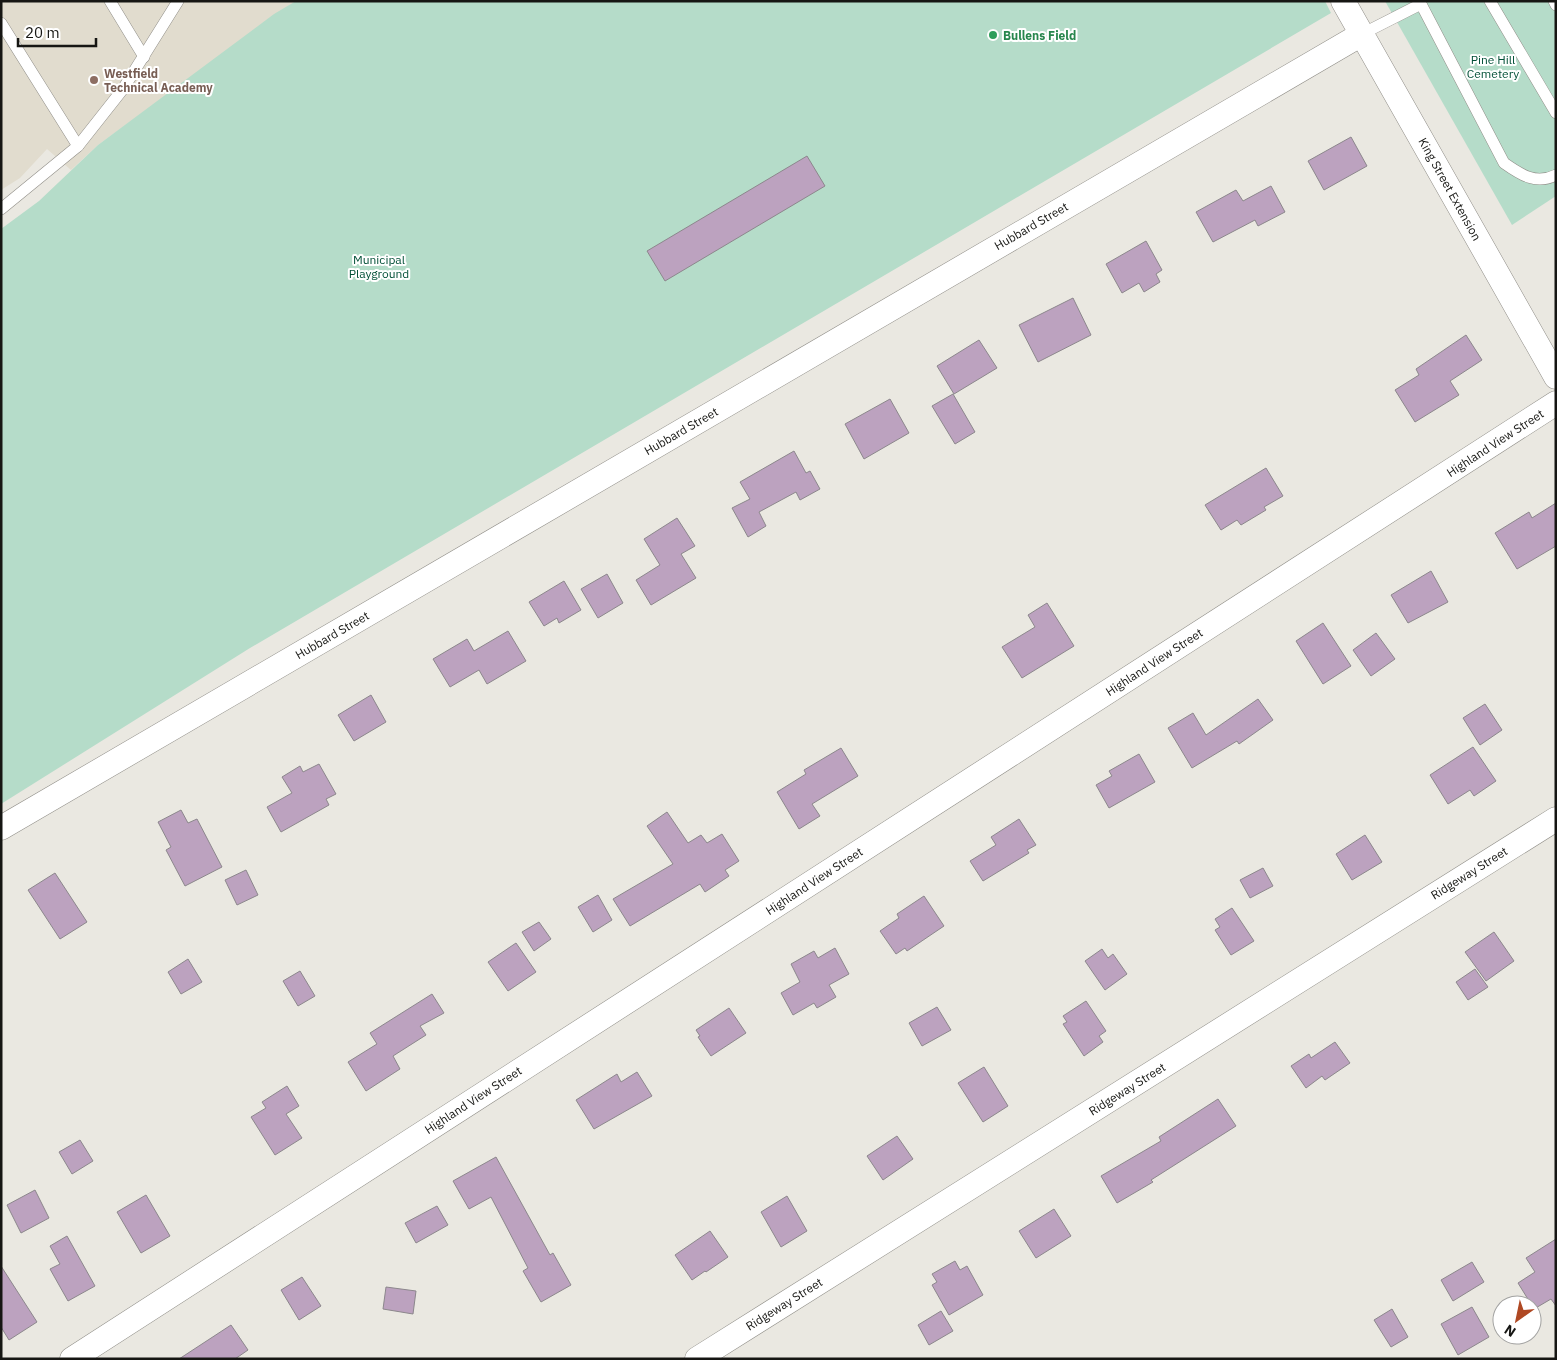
<svg xmlns="http://www.w3.org/2000/svg" width="1557" height="1360" viewBox="0 0 1557 1360" font-family="'IBM Plex Sans',sans-serif">
  <style>
    .built { fill: #e1dcce }
    .green { fill: #b5dcc9 }
    .building { fill: #bca2bf; stroke: #8c878c }
    .lines { fill: none; stroke-linecap: round; stroke-linejoin: round }
    .service-casing { stroke: #908e88; stroke-width: 12 }
    .minor-casing { stroke: #908e88; stroke-width: 25 }
    .service { stroke: #fff; stroke-width: 11 }
    .minor { stroke: #fff; stroke-width: 24 }
    .leisure-dot { fill: #2e9e5b; stroke: #fff; stroke-width: 2 }
    .education-dot { fill: #8d6e63; stroke: #fff; stroke-width: 2 }
    .labels { text-anchor: middle; dominant-baseline: central; stroke-width: 4; stroke-linejoin: round; paint-order: stroke }
    .leisure-label { font-size: 12px; font-weight: bold; fill: #27864d; stroke: #fff; text-anchor: start }
    .park-label { font-size: 12px; fill: #004f36; stroke: #fff }
    .education-label { font-size: 12px; font-weight: bold; fill: #785e54; stroke: #fff; text-anchor: start }
    .street-label { font-size: 12px; fill: #161613; stroke: #fff }
  </style>
  <rect width="100%" height="100%" fill="#eae8e1"/>
  <path class="built" d="M1 1H296L98 145 71 170 47 149 20 178 1 190Z"/>
  <g class="green">
    <path d="M296 1H1325L1331 13 250 648 1 804V229L39 201 98 145 274 14Z"/>
    <path d="M1385 1H1556V196L1512 225Z"/>
  </g>
  <g class="building">
    <path d="M1351 137 1367 166 1324 190 1308 161Z"/>
    <path d="M807 156 825 186 665 281 647 251Z"/>
    <path d="M1271 186 1285 212 1258 226 1255 220 1213 242 1196 212 1236 190 1243 201Z"/>
    <path d="M1146 241 1162 270 1156 274 1160 282 1144 292 1139 283 1122 293 1106 264Z"/>
    <path d="M1073 298 1091 335 1038 362 1019 325Z"/>
    <path d="M1466 335 1482 360 1450 381 1459 395 1415 422 1395 390 1419 375 1416 369Z"/>
    <path d="M979 340 997 368 954 394 937 366Z"/>
    <path d="M953 394 975 432 955 444 932 406Z"/>
    <path d="M890 399 909 433 864 459 845 424Z"/>
    <path d="M794 451 806 473 810 471 820 489 800 500 796 492 759 512 766 526 748 537 732 508 750 499 740 482Z"/>
    <path d="M1266 468 1283 496 1264 507 1266 510 1241 525 1237 520 1221 530 1205 505Z"/>
    <path d="M1556 503V546L1517 569 1495 533 1529 512 1532 518Z"/>
    <path d="M677 518 695 546 681 554 696 578 651 605 636 580 660 565 644 539Z"/>
    <path d="M1431 571 1448 602 1408 623 1391 595Z"/>
    <path d="M607 574 623 603 598 618 581 589Z"/>
    <path d="M564 581 581 610 559 623 557 618 544 626 529 602Z"/>
    <path d="M1047 603 1074 646 1022 678 1002 647 1035 627 1028 615Z"/>
    <path d="M1323 623 1351 666 1323 684 1296 641Z"/>
    <path d="M508 631 526 661 487 684 479 670 450 687 433 659 467 639 474 651Z"/>
    <path d="M1376 633 1395 659 1371 676 1353 650Z"/>
    <path d="M371 695 386 722 354 741 338 715Z"/>
    <path d="M1258 699 1273 720 1239 744 1237 741 1192 768 1168 728 1193 713 1206 735Z"/>
    <path d="M1485 704 1502 730 1480 745 1463 718Z"/>
    <path d="M1473 747 1496 781 1474 796 1470 790 1448 804 1430 775Z"/>
    <path d="M841 748 858 776 812 804 820 816 799 829 777 792 806 774 804 770Z"/>
    <path d="M1139 754 1155 782 1109 808 1096 785 1112 776 1109 771Z"/>
    <path d="M319 764 336 794 326 799 329 805 281 832 267 807 292 793 282 777 300 766 303 772Z"/>
    <path d="M181 810 188 823 197 819 222 867 185 886 166 850 171 847 158 822Z"/>
    <path d="M667 812 688 843 701 835 707 843 722 834 739 861 725 870 729 876 705 892 700 884 630 926 613 899 673 864 647 826Z"/>
    <path d="M1019 819 1036 845 1027 850 1029 853 983 881 970 861 996 845 991 837Z"/>
    <path d="M1365 835 1382 862 1352 880 1336 854Z"/>
    <path d="M1263 868 1273 886 1250 898 1240 880Z"/>
    <path d="M246 870 258 895 237 905 225 880Z"/>
    <path d="M55 873 87 922 60 939 28 890Z"/>
    <path d="M598 895 612 920 593 932 578 907Z"/>
    <path d="M924 896 944 926 907 951 905 948 896 954 880 931 899 918 897 914Z"/>
    <path d="M1232 908 1254 941 1231 955 1215 930 1220 927 1215 919Z"/>
    <path d="M539 922 551 939 534 951 522 932Z"/>
    <path d="M1494 932 1514 961 1486 981 1465 952Z"/>
    <path d="M516 943 536 972 508 991 488 962Z"/>
    <path d="M835 948 849 974 829 985 836 997 817 1008 814 1003 793 1015 781 993 800 982 791 964 814 951 818 958Z"/>
    <path d="M1102 949 1108 958 1113 954 1127 974 1105 990 1085 961Z"/>
    <path d="M188 959 202 982 181 994 168 972Z"/>
    <path d="M1475 969 1488 987 1468 1000 1456 982Z"/>
    <path d="M300 971 315 996 298 1006 283 981Z"/>
    <path d="M432 994 444 1013 420 1026 426 1035 393 1056 400 1069 366 1091 348 1062 377 1044 370 1033Z"/>
    <path d="M1086 1001 1106 1031 1099 1036 1103 1042 1084 1056 1063 1024 1067 1022 1063 1016Z"/>
    <path d="M937 1007 951 1030 922 1046 909 1023Z"/>
    <path d="M729 1008 746 1033 711 1056 698 1037 700 1036 696 1030Z"/>
    <path d="M1335 1042 1350 1063 1325 1080 1322 1076 1306 1088 1291 1066 1309 1054 1311 1058Z"/>
    <path d="M984 1067 1008 1106 983 1122 958 1083Z"/>
    <path d="M637 1072 652 1096 594 1129 576 1100 617 1074 621 1082Z"/>
    <path d="M287 1086 299 1106 286 1114 302 1138 275 1155 251 1117 266 1108 262 1102Z"/>
    <path d="M1218 1099 1236 1126 1151 1180 1153 1182 1117 1203 1101 1176 1161 1141 1159 1137Z"/>
    <path d="M897 1136 913 1159 883 1180 867 1156Z"/>
    <path d="M80 1140 93 1161 72 1174 59 1152Z"/>
    <path d="M496 1157 550 1255 553 1253 571 1285 541 1302 523 1271 528 1268 491 1197 469 1209 453 1181Z"/>
    <path d="M35 1190 49 1218 21 1233 7 1205Z"/>
    <path d="M146 1195 170 1236 141 1253 117 1212Z"/>
    <path d="M787 1196 807 1231 781 1247 761 1212Z"/>
    <path d="M437 1206 448 1225 416 1243 405 1223Z"/>
    <path d="M1054 1209 1071 1236 1036 1258 1019 1231Z"/>
    <path d="M710 1231 728 1257 706 1272 705 1271 692 1280 675 1255Z"/>
    <path d="M67 1236 95 1286 68 1301 50 1269 60 1264 50 1246Z"/>
    <path d="M1556 1239V1306L1551 1299 1534 1309 1518 1283 1535 1272 1526 1258Z"/>
    <path d="M955 1261 960 1270 967 1266 983 1295 949 1315 932 1285 937 1282 932 1274Z"/>
    <path d="M1472 1262 1484 1282 1453 1301 1441 1280Z"/>
    <path d="M1 1266 37 1322 9 1340 1 1327Z"/>
    <path d="M302 1277 321 1306 299 1320 281 1290Z"/>
    <path d="M386 1287 416 1291 413 1314 383 1309Z"/>
    <path d="M1472 1307 1489 1337 1458 1355 1441 1324Z"/>
    <path d="M1392 1309 1408 1337 1391 1347 1374 1320Z"/>
    <path d="M941 1311 953 1331 929 1345 918 1325Z"/>
    <path d="M231 1325 248 1350 235 1359H179Z"/>
  </g>
  <g class="lines">
    <defs>
      <g id="service">
        <path d="M110 1 144 57"/>
        <path d="M1490 1 1556 113"/>
        <path d="M1554 1 1556 5"/>
        <path d="M1 23 78 146"/>
        <path d="M1362 34 1421 4 1504 163C1521 175 1536 185 1556 175"/>
        <path d="M1 209 78 146 123 89 178 1"/>
      </g>
      <g id="minor">
        <path d="M1343 1 1556 377"/>
        <path d="M1 828 1362 34"/>
        <path d="M72 1359 1556 403"/>
        <path d="M697 1359 1556 819"/>
      </g>
    </defs>
    <use href="#service" class="service-casing"/>
    <use href="#minor" class="minor-casing"/>
    <use href="#service" class="service"/>
    <use href="#minor" class="minor"/>
  </g>
  <circle class="leisure-dot" cx="993" cy="35" r="5"/>
  <circle class="education-dot" cx="94" cy="80" r="5"/>
  <g class="labels">
    <g class="leisure-label">
      <text x="1003" y="35">Bullens Field</text>
    </g>
    <g class="park-label">
      <text x="1493" y="59">Pine Hill<tspan x="1493" dy="14">Cemetery</tspan></text>
      <text x="379" y="259">Municipal<tspan x="379" dy="14">Playground</tspan></text>
    </g>
    <g class="education-label">
      <text x="104" y="73">Westfield<tspan x="104" dy="14">Technical Academy</tspan></text>
    </g>
    <g class="street-label">
      <text transform="translate(1450 189) rotate(61)">King Street Extension</text>
      <text transform="translate(1031 226) rotate(-30)">Hubbard Street</text>
      <text transform="translate(681 431) rotate(-30)">Hubbard Street</text>
      <text transform="translate(1495 443) rotate(-33)">Highland View Street</text>
      <text transform="translate(332 635) rotate(-30)">Hubbard Street</text>
      <text transform="translate(1154 662) rotate(-33)">Highland View Street</text>
      <text transform="translate(1469 873) rotate(-32)">Ridgeway Street</text>
      <text transform="translate(814 881) rotate(-33)">Highland View Street</text>
      <text transform="translate(1127 1089) rotate(-32)">Ridgeway Street</text>
      <text transform="translate(473 1100) rotate(-33)">Highland View Street</text>
      <text transform="translate(784 1304) rotate(-32)">Ridgeway Street</text>
    </g>
  </g>
  <rect width="1557" height="1360" fill="none" stroke="#161613" stroke-width="5"/>
  <g transform="translate(1517 1320) rotate(213)"><circle r="24" fill="#ffffff" stroke="#a2a2a1"/>
  <path d="M0-4L9 19L0 12L-9 19Z" fill="#af4823"/>
  <text y="-8" font-size="14" font-weight="bold" text-anchor="middle" fill="#161613">N</text>
  </g>
  <path d="M18 38v8h78v-8" fill="none" stroke="#161613" stroke-width="2.5"/>
  <text x="25" y="38" font-size="15" fill="#161613" stroke="#ffffff" stroke-width="4" paint-order="stroke">20 m</text>
</svg>
